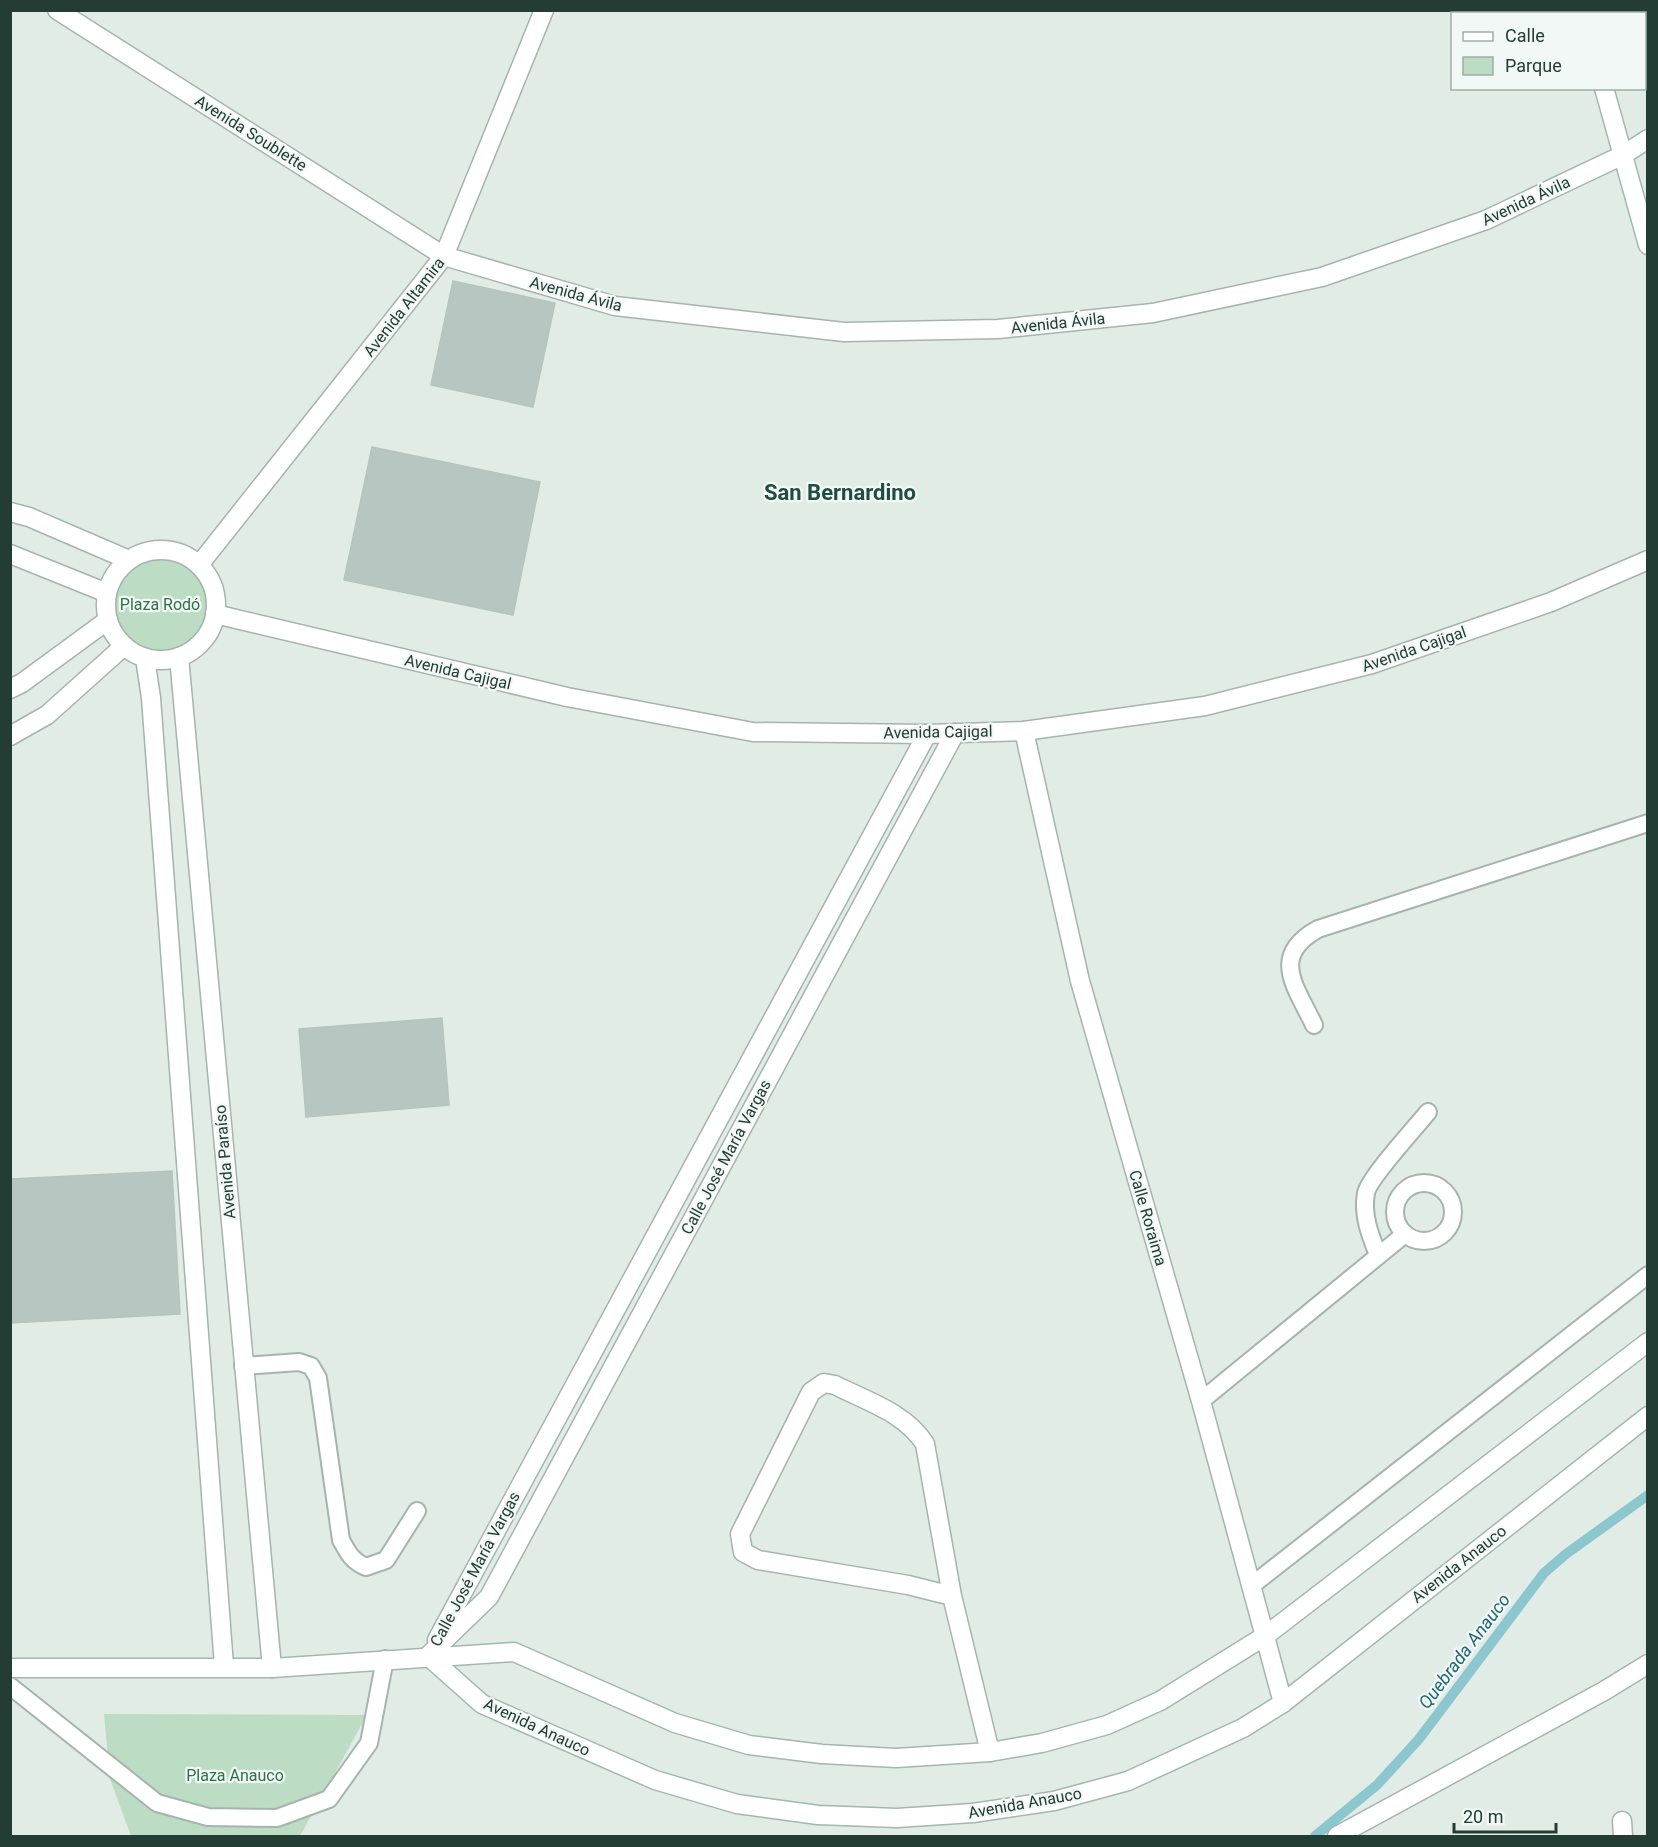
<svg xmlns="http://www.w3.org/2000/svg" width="1658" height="1847" viewBox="0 0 1658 1847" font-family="Roboto,sans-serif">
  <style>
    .green { fill: #bcdcc3 }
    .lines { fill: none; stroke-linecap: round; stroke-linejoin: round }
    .stream { stroke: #8cc6cf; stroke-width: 10 }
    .building { fill: #b7c6c0; stroke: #b5c5be; stroke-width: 1.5 }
    .service-casing { stroke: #a5b4ae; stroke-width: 20 }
    .minor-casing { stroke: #a5b4ae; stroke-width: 21 }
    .secondary-casing { stroke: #a1b7af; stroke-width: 21 }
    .service { stroke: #fff; stroke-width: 16 }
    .minor { stroke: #fff; stroke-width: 18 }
    .secondary { stroke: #fff; stroke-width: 18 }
    .labels { text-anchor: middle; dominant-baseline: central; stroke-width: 4.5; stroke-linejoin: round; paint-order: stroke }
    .street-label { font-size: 16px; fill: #233c34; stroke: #f2f8f5 }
    .park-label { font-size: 16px; fill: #2e7147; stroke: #f2f8f5 }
    .water-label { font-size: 18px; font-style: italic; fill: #1f6975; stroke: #f2f8f5 }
    .district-label { font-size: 22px; font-weight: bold; fill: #1f4d41; stroke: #f2f8f5 }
  </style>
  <rect width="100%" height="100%" fill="#e2ece7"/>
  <g class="green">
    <circle cx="160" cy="604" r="48"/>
    <path d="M104 1714 367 1715 300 1836H131L110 1779Z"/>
  </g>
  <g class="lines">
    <path class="stream" d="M1315 1836 1377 1785 1419 1739 1544 1573 1566 1554 1648 1495"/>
  </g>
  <g class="building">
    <path d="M453 281 555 303 533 407 431 385Z"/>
    <path d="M372 447 540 482 513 615 344 580Z"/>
    <path d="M442 1018 449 1105 306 1117 299 1029Z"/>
    <path d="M172 1171 180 1314 10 1323V1179Z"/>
  </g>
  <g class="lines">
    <defs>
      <g id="service">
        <path d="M1314 1025C1296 987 1269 956 1318 929L1648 823"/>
        <circle cx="1424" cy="1212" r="29"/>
        <path d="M1378 1255C1370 1235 1362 1215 1366 1193 1369 1178 1416 1127 1428 1112"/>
        <path d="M243 1366 299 1362 311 1366 318 1378 341 1540C348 1553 352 1561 366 1567L386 1560 417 1511"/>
        <path d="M1201 1401 1405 1234"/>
        <path d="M1251 1586 1648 1275"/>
        <path d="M10 1686 157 1803 208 1817 277 1818 329 1799 369 1743 385 1659"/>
      </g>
      <g id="minor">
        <path d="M57 10 444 256 615 306 844 332 998 329 1153 313 1322 277 1486 220 1623 155 1648 139"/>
        <path d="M10 512 29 517 129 560"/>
        <circle cx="161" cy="605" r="55"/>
        <path d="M10 554 107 593"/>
        <path d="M199 565 444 256 544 10"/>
        <path d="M215 614 567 697 753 732 927 734 1024 731 1205 706 1372 664 1551 602 1648 560"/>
        <path d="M179 657 272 1668"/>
        <path d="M145 658 151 698 224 1666"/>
        <path d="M10 689 22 683 108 620"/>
        <path d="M1024 731 1080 981 1201 1401 1283 1703"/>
        <path d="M10 736 47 715 124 646"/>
        <path d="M952 1596 925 1444C906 1413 866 1401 835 1385L824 1383 811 1392 740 1534 743 1552 758 1560 908 1585 952 1596 990 1752"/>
        <path d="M437 1640 927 734"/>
        <path d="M428 1656 489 1597 955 733"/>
        <path d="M1622 1821 1623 1836"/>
        <path d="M1337 1836 1604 1691 1648 1664"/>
      </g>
      <g id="secondary">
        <path d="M1583 10V14"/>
        <path d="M1604 88 1648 245"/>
        <path d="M428 1656 482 1704 655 1780 737 1804 818 1815 897 1818 973 1813 1054 1801 1128 1781 1243 1728 1283 1703 1648 1416"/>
        <path d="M10 1668H272L514 1652 675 1723 749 1745 822 1754 896 1758 990 1752 1042 1743 1107 1725 1160 1701 1265 1636 1648 1342"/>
      </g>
    </defs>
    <use href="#service" class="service-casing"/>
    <use href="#minor" class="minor-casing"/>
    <use href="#secondary" class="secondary-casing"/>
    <use href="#service" class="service"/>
    <use href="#minor" class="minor"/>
    <use href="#secondary" class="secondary"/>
  </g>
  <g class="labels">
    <g class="street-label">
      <text transform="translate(251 133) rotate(32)">Avenida Soublette</text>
      <text transform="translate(1526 201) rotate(-25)">Avenida Ávila</text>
      <text transform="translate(576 294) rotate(15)">Avenida Ávila</text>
      <text transform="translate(404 307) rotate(-52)">Avenida Altamira</text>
      <text transform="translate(1058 323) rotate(-6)">Avenida Ávila</text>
      <text transform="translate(1414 649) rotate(-19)">Avenida Cajigal</text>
      <text transform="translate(458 672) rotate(13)">Avenida Cajigal</text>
      <text transform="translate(938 732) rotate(-1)">Avenida Cajigal</text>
      <text transform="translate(726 1157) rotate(-62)">Calle José María Vargas</text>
      <text transform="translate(225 1162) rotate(-95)">Avenida Paraíso</text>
      <text transform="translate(1148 1218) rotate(74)">Calle Roraima</text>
      <text transform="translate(1459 1564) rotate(-38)">Avenida Anauco</text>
      <text transform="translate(475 1569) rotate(-62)">Calle José María Vargas</text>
      <text transform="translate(537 1727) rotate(25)">Avenida Anauco</text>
      <text transform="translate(1025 1803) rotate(-10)">Avenida Anauco</text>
    </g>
    <g class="park-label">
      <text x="160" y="604">Plaza Rodó</text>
      <text x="235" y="1775">Plaza Anauco</text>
    </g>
    <g class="water-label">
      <text transform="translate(1464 1651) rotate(-53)">Quebrada Anauco</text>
    </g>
    <g class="district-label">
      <text x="840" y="492">San Bernardino</text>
    </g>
  </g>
  <rect width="1658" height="1847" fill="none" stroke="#233c34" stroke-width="24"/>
  <rect x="1451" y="12" width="195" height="78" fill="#f2f8f5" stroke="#9fada8" stroke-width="1.5"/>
  <rect x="1463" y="32" width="30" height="9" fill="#ffffff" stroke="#9fada8" stroke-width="1.5"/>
  <text x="1505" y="42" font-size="18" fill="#233c34">Calle</text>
  <rect x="1463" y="57" width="30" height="18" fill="#bcdcc3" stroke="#9fada8" stroke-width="1.5"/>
  <text x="1505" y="72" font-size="18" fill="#233c34">Parque</text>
  <path d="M1454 1823v9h102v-9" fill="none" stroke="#233c34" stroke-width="3"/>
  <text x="1463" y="1823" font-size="18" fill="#233c34" stroke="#f2f8f5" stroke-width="4.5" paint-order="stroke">20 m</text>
</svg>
